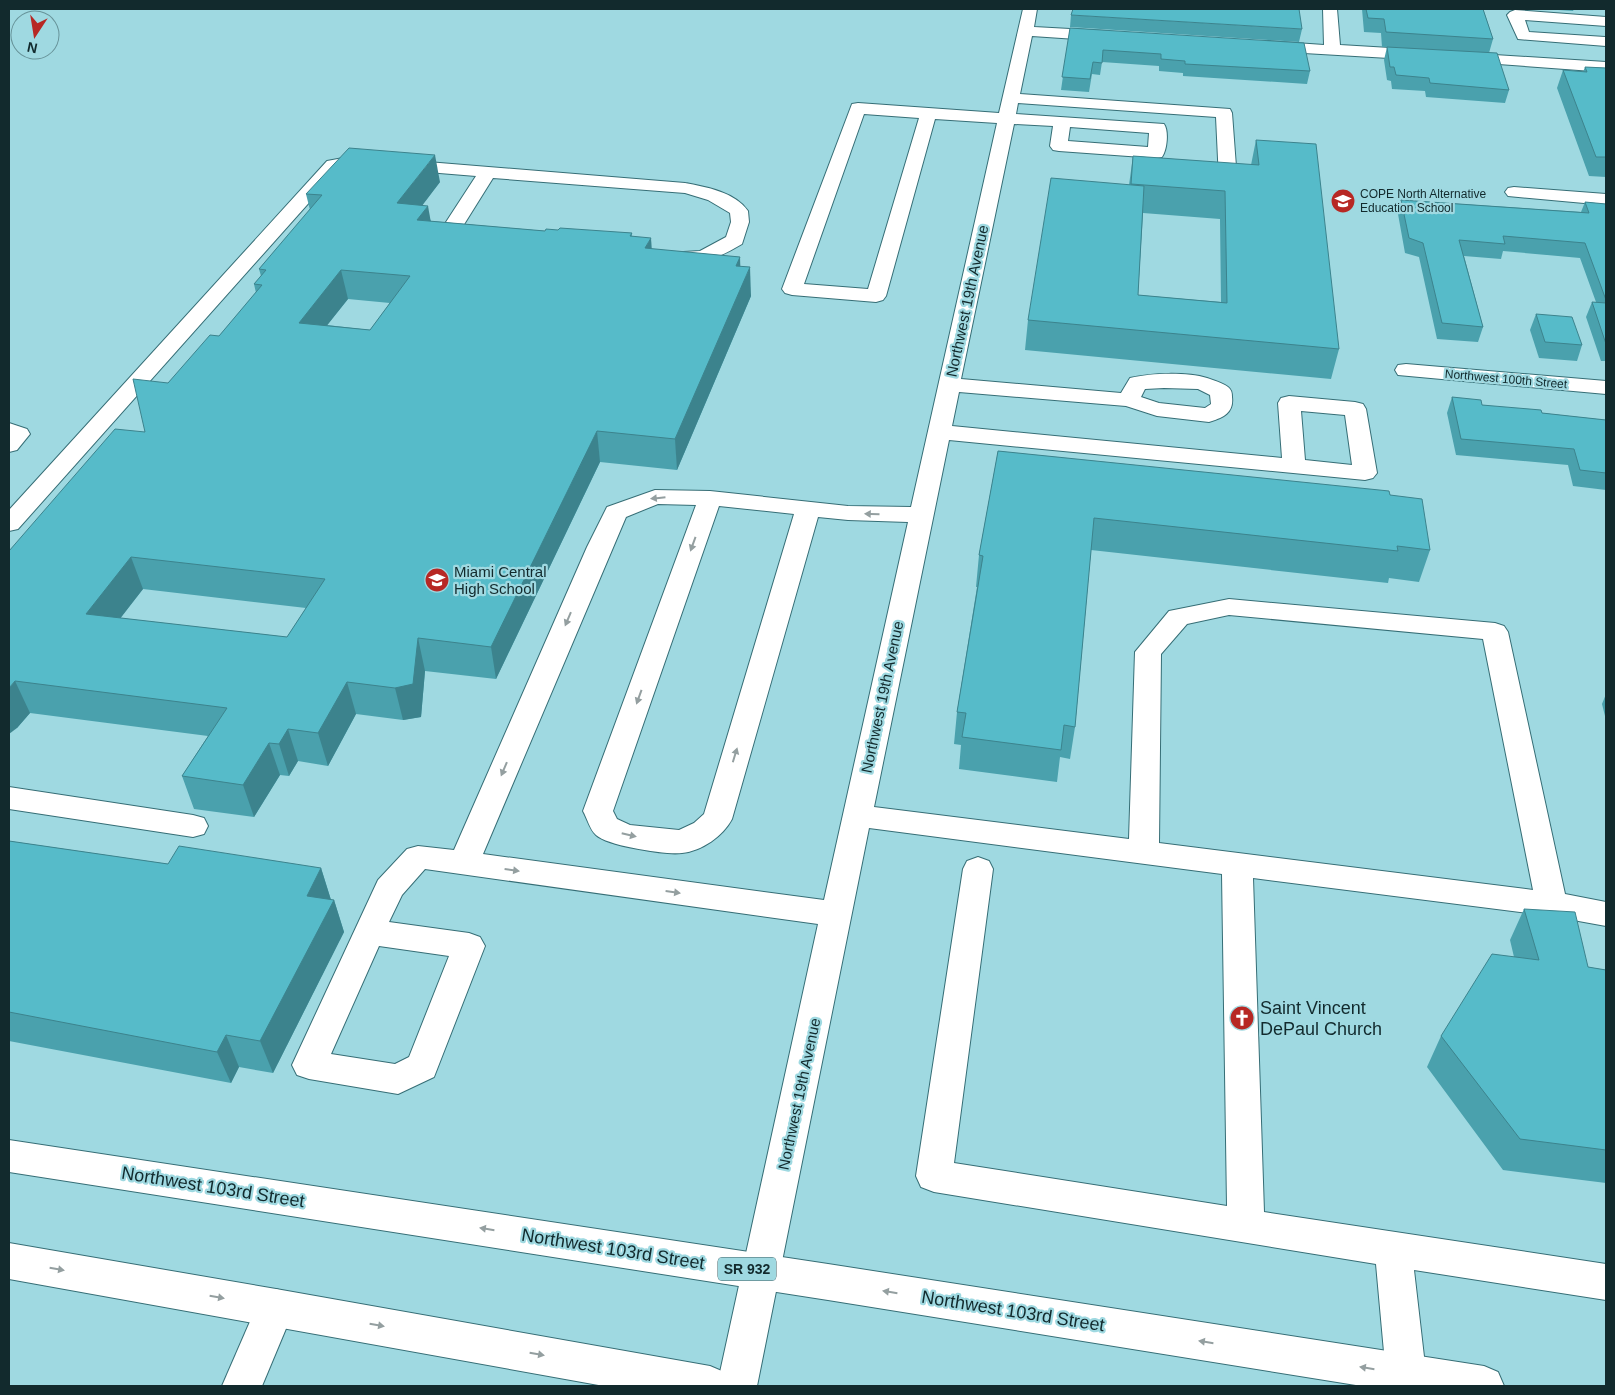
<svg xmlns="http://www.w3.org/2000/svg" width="1615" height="1395" viewBox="0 0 1615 1395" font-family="Helvetica,sans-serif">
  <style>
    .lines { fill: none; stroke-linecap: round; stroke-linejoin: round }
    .minor-casing { stroke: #366e76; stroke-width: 2 }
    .major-casing { stroke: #366e76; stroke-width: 2 }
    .minor { fill: #fff; fill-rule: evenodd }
    .major { fill: #fff; fill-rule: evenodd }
    .wall { fill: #4aa1ad; fill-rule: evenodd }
    .shaded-wall { fill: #3c838d }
    .building { fill: #56bbc9; stroke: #3c838d; fill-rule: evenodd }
    .oneway { fill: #949fa0 }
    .labels { text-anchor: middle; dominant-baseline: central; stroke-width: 4.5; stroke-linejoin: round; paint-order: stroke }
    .far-poi-label { font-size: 12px; fill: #122a2d; stroke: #9fd9e1; text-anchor: start }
    .far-street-label { font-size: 12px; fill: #122a2d; stroke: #9fd9e1 }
    .shield { fill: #9fd9e1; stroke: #3c5e63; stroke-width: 1 }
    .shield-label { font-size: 14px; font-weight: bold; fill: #122a2d }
    .street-label { font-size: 15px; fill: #122a2d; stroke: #9fd9e1 }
    .poi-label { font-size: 15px; fill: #122a2d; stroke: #9fd9e1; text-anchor: start }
    .near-poi-label { font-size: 18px; fill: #122a2d; stroke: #9fd9e1; text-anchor: start }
    .near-street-label { font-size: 18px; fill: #122a2d; stroke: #9fd9e1 }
  </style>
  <rect width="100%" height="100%" fill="#9fd9e1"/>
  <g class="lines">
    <defs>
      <g id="minor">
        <path d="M1023 9H1037L1034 27 1106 31 1111 33 1114 36 1111 39 1106 41 1032 36 1020 94 1230 109 1232 113 1237 180 1234 184 1228 185 1222 184 1219 180 1216 117 1018 103 1016 114 1164 124C1169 131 1167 150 1162 157L1156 158 1059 151 1053 150 1050 146 1053 126 1014 124 961 379 1121 393 1130 378C1151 373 1187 372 1207 378 1213 380 1223 383 1228 387 1232 390 1232 394 1232 397 1234 413 1223 418 1209 422L1157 416 1126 406 959 392 952 426 1282 458 1278 403 1281 398 1289 396 1355 402 1363 404 1366 409 1377 473 1373 478 1365 480 949 440 874 807 1129 839 1135 652 1169 611 1229 599 1495 623 1504 626 1508 632 1565 894 1606 902V926L1551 916 1253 878 1264 1212 1606 1264V1300L1414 1270 1426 1374 1421 1386H1391L1386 1374 1376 1264 934 1192 921 1187 916 1176 963 869 967 861 978 857 989 861 993 869 954 1163 1227 1206 1222 874 869 828 757 1386H717L818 924 425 869 402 895 389 922 469 933 480 937 485 946 434 1077 398 1094 309 1079 297 1075 292 1065 378 880 407 849 418 846 454 850 587 547 607 507 655 490 710 491 848 506 911 507 997 123 935 119 886 296 883 300 876 302 792 295 785 293 782 289 852 104 858 103 999 113ZM864 114 919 118 868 289 804 284ZM1070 127 1149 133 1148 147 1068 141ZM1164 388 1198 389 1210 395 1211 404 1205 408 1159 403 1141 397 1145 389ZM1301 411 1345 415 1352 465 1305 460ZM658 504 696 505 583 811C587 818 590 830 596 835 608 846 666 855 682 853 702 851 723 836 732 819L818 517 848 520 908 522 824 900 483 854 626 517ZM719 506 794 514 704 814 694 823 679 830 630 825 617 819 613 811ZM1229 615 1483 639 1533 890 1159 843 1161 654 1187 624ZM379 946 449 956 409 1057 395 1064 331 1054Z"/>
        <path d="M1323 9H1337L1340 45 1423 50 1429 52 1431 55 1429 58 1423 60 1268 51 1262 49 1260 46 1262 43 1268 41 1324 45Z"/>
        <path d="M1515 10 1606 17V26L1525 20 1529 32 1605 37 1606 46 1518 39 1507 15 1510 12Z"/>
        <path d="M1463 53 1606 62V72L1457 61 1455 58 1457 55Z"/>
        <path d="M354 156 685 183C706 187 735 192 748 211L749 222 742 244C719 258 694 268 667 261L664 257 667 253 700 251 726 237 731 222 730 213 708 200 685 193 493 178 458 234 471 236 474 240 471 244C460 247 449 246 438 243L435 239 476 176 354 166 339 169 18 529 9 531V510L327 161Z"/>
        <path d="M1514 187 1606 194V205L1508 196 1505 192 1508 188Z"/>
        <path d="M1406 364 1606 381V394L1398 375 1395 370 1398 365Z"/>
        <path d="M9 423 27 429 30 434 17 450 9 452Z"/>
        <path d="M9 787 193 815 204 818 208 826 204 834 193 837 9 809Z"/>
        <path d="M276 1289 290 1294 295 1307 262 1386H222L262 1294Z"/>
      </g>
      <g id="major">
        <path d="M9 1140 828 1264 1484 1366 1498 1372 1504 1386H1362L828 1300 9 1172Z"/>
        <path d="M9 1243 276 1289 710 1366 724 1372 730 1386H604L9 1279Z"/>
      </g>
    </defs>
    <use href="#minor" class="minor-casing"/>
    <use href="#major" class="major-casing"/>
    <use href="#minor" class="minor"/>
    <use href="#major" class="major"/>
  </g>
  <g class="wall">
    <path d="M1362 9H1483L1493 39 1489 53 1509 90 1505 103 1426 97 1425 91 1392 89 1391 81 1387 80 1384 60 1387 47H1382L1381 33 1364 32Z"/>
    <path d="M1543 9H1574L1573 11Z"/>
    <path d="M1071 15 1302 29 1299 42 1070 27Z"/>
    <path d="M1070 28 1310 71 1307 84 1183 76V73L1159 71V66L1102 62 1100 75 1092 74 1089 92 1061 90Z"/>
    <path d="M1585 67 1606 68V177L1589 176 1557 88 1563 70 1583 72Z"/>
    <path d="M1256 140 1339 349 1331 379 1025 350 1028 320 1129 185 1133 156 1251 165ZM1143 213 1220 219 1221 302 1138 295Z"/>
    <path d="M440 182 422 205 431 221 545 231 558 230 632 233V236L652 249 740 257V267L751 296 677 470 600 462 496 679 425 671 421 717 403 720 356 714 328 766 298 761 289 776 280 775 254 817 194 809 182 776 208 736 30 713 17 728 9 551 145 432 168 383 219 336 256 293 254 284 261 276 259 269 310 210 306 194ZM348 299 390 303 370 330 327 325ZM143 589 306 608 287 637 120 618Z"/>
    <path d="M1401 200 1581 212 1585 202 1606 204V361H1601L1586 317 1592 302H1596L1580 258 1503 251 1501 259 1464 256 1483 327 1478 342 1437 339 1419 257 1405 253 1398 214Z"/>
    <path d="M1536 314 1582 345 1577 361 1539 358 1530 330Z"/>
    <path d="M1452 397 1482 405 1542 413 1606 420V490L1573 486 1568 465 1456 455 1447 413Z"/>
    <path d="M998 451 1390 495 1430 550 1419 582 1389 578 1388 583 1091 550 1075 727 1070 759 1060 757 1057 782 959 769 961 745 954 744 957 712 977 587H976L979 555Z"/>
    <path d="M1606 694V720L1602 704Z"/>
    <path d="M9 841 168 864 321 868 331 900H334L344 932 273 1073 239 1067 231 1083 9 1041Z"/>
    <path d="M1524 909 1588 967 1606 970V1183L1503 1170 1427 1067 1441 1036 1514 957 1510 940Z"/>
  </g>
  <g class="shaded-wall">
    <path d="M435 155 440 182 403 231 397 203Z"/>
    <path d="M428 206 433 234 417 220Z"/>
    <path d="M651 238 653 266 645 248Z"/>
    <path d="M740 257 741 285 736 266Z"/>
    <path d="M750 267 751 296 677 470 675 439Z"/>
    <path d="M341 270 348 299 306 352 299 323Z"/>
    <path d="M597 431 600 462 496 679 491 647Z"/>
    <path d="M131 557 143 589 99 646 86 614Z"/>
    <path d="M418 638 425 671 421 717 403 720 395 688Z"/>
    <path d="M15 681 30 713 17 728 9 734V688Z"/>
    <path d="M347 682 356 714 328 766 318 733Z"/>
    <path d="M288 729 298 761 289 776 279 744Z"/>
    <path d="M269 743 280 775 254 817 243 785Z"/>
    <path d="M321 868 331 900 307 896Z"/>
    <path d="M334 900 344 932 273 1073 260 1041Z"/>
    <path d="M226 1035 239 1067 231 1083 217 1052Z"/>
  </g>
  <g class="building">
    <path d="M1073 9H1299L1302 29 1071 15Z"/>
    <path d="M1366 9H1483L1493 39 1386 32 1384 19 1368 18Z"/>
    <path d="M1070 28 1304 43 1310 71 1185 64V61L1161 59V54L1103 50 1102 63 1093 62 1090 79 1062 77Z"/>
    <path d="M1387 47 1497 53 1509 90 1430 83 1429 78 1396 75 1394 67H1390Z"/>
    <path d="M1585 67 1606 68V157H1596L1563 70 1587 72Z"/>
    <path d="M1256 140 1316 144 1339 349 1028 320 1051 178 1144 186 1138 295 1227 303 1225 191 1131 184 1133 156 1259 165Z"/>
    <path d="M349 148 435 155 397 203 428 206 417 220 545 231 546 229 558 230 560 228 632 233 630 236 651 238 645 248 740 257 736 266 750 267 675 439 597 431 491 647 418 638 413 684 395 688 347 682 318 733 288 729 279 744 269 743 243 785 182 776 227 708 15 681 9 688V551L115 429 145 432 133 379 168 383 210 335 219 336 262 285 254 284 266 270 259 269 322 195 306 194ZM341 270 410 276 370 330 299 323ZM131 557 325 579 287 637 86 614Z"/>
    <path d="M1401 200 1589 213 1585 202 1606 204V300L1585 243 1503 236 1505 244 1459 240 1483 327 1442 323 1423 243 1409 238Z"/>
    <path d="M1592 302 1606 303V344Z"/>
    <path d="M1536 314 1572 317 1582 345 1545 342Z"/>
    <path d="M1452 397 1481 400 1482 405 1541 410 1542 413 1606 420V473L1580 470 1574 449 1461 439Z"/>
    <path d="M998 451 1389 491 1390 495 1422 499 1430 550 1397 546 1398 551 1094 518 1075 727 1064 725 1061 750 962 737 966 713 957 712 983 556 979 555Z"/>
    <path d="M9 841 168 864 179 846 321 868 307 896 334 900 260 1041 226 1035 217 1052 9 1012Z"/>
    <path d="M1524 909 1575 912 1588 967 1606 970V1150L1520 1139 1441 1036 1492 954 1539 960Z"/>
  </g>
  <defs><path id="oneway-solid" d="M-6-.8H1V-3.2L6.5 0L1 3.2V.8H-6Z" transform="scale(1.25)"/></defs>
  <g class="oneway">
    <use href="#oneway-solid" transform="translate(658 498) rotate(174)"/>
    <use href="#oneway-solid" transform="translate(872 514) rotate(-178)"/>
    <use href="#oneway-solid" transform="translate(693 544) rotate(110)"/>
    <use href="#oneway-solid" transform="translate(568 619) rotate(113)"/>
    <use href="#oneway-solid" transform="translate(639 697) rotate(110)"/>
    <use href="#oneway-solid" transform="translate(735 755) rotate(-73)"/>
    <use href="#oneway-solid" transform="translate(504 769) rotate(113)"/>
    <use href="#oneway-solid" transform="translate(629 835) rotate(13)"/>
    <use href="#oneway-solid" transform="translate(512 870) rotate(8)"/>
    <use href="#oneway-solid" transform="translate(673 892) rotate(8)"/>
    <use href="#oneway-solid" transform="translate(487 1229) rotate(-171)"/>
    <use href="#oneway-solid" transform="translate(57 1269) rotate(10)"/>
    <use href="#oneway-solid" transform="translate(890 1292) rotate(-171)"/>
    <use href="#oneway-solid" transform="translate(217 1297) rotate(10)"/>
    <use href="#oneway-solid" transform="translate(377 1325) rotate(10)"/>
    <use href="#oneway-solid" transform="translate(1206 1342) rotate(-171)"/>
    <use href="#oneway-solid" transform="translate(537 1354) rotate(10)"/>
    <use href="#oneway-solid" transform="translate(1367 1368) rotate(-171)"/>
  </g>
  <defs>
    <symbol id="school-disc" viewBox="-11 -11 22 22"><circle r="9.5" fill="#b72824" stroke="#9fd9e1"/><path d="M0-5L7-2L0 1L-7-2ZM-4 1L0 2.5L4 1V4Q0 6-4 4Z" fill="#fff"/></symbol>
    <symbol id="church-disc" viewBox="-11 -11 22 22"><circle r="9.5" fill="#b72824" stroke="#9fd9e1"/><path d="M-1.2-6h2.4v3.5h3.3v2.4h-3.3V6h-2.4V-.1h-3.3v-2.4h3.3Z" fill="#fff"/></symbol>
  </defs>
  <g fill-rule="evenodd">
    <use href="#school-disc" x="1329" y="187" width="28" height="28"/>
    <use href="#school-disc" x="423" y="566" width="28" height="28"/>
    <use href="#church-disc" x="1228" y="1004" width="28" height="28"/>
  </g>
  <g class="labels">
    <g class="far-poi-label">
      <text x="1360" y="194">COPE North Alternative<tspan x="1360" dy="14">Education School</tspan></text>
    </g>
    <g class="far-street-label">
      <text transform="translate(1506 379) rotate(5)">Northwest 100th Street</text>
    </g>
    <rect class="shield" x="718" y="1257.5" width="58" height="23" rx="4"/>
    <g class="shield-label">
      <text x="747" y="1269">SR 932</text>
    </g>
    <g class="street-label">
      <text transform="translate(967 301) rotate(-78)">Northwest 19th Avenue</text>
      <text transform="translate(882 697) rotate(-78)">Northwest 19th Avenue</text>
      <text transform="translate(799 1094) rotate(-78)">Northwest 19th Avenue</text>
    </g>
    <g class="poi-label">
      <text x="454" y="571">Miami Central<tspan x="454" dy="17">High School</tspan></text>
    </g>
    <g class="near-poi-label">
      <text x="1260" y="1008">Saint Vincent<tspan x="1260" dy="21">DePaul Church</tspan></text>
    </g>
    <g class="near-street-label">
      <text transform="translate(213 1187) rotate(9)">Northwest 103rd Street</text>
      <text transform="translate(613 1249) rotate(9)">Northwest 103rd Street</text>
      <text transform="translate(1013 1311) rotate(9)">Northwest 103rd Street</text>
    </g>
  </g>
  <rect width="1615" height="1395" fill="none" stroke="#122a2d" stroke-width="20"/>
  <g transform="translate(35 35) rotate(192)"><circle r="24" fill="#9fd9e1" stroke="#679399"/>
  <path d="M0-4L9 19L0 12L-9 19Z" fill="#b72824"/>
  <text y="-8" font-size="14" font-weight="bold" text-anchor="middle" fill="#122a2d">N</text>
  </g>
</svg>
